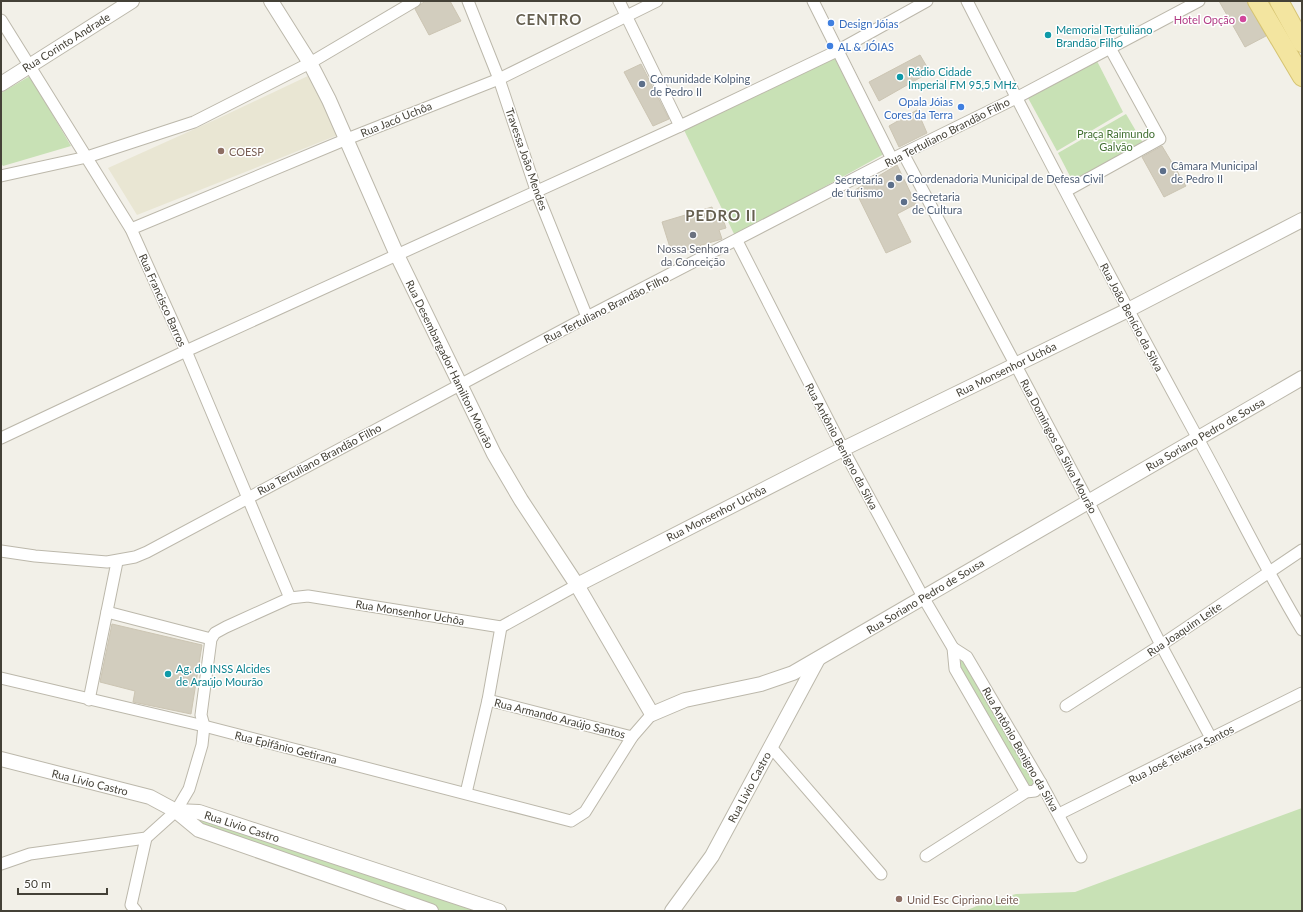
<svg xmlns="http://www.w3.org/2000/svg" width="1303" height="912" viewBox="0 0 1303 912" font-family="Lato,sans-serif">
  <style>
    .education { fill: #e9e6d3 }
    .green { fill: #c8e1b5 }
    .building { fill: #d2cdbe; stroke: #ccc5b3 }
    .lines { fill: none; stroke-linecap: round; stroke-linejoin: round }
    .minor-casing { stroke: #bcb8ab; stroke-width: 13 }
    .tertiary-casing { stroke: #bcb8ab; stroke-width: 16 }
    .primary-casing { stroke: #d6c472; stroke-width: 20 }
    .minor { stroke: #fff; stroke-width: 11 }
    .tertiary { stroke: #fff; stroke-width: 14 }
    .primary { stroke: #f3e5a0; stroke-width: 18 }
    .hotel-dot { fill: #d1479c; stroke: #fff; stroke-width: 1.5 }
    .shop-dot { fill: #3f7fe0; stroke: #fff; stroke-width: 1.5 }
    .culture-dot { fill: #0f9aa8; stroke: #fff; stroke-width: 1.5 }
    .service-dot { fill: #5c6f8a; stroke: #fff; stroke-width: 1.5 }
    .education-dot { fill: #8d6e63; stroke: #fff; stroke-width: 1.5 }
    .worship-dot { fill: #6b7280; stroke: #fff; stroke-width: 1.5 }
    .labels { text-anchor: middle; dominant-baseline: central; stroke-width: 3; stroke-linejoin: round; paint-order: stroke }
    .hotel-label { font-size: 11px; fill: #b23c85; stroke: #fff; text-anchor: end }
    .shop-label { font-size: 11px; fill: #366cbe; stroke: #fff; text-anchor: start }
    .culture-label { font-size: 11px; fill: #0d838f; stroke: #fff; text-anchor: start }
    .street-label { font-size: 11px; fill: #444137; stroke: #fff }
    .service-label { font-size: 11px; fill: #4e5e75; stroke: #fff; text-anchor: start }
    .park-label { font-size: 11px; fill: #416f31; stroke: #fff }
    .education-label { font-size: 11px; fill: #785e54; stroke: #fff; text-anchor: start }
    .worship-label { font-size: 11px; fill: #5b616d; stroke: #fff }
    .district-label { font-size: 15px; font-weight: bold; letter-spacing: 1px; fill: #666050; stroke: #fff }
  </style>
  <rect width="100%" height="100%" fill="#f2f0e8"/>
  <path class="education" d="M310 75 338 135 137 215 108 168 219 118Z"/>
  <g class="green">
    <path d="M835 57 884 154 735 236 684 130Z"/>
    <path d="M1097 61 1123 112 1057 151 1028 98Z"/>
    <path d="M30 76 71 146 3 166 1 163V93Z"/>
    <path d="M1126 114 1143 143 1073 182 1058 153Z"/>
    <path d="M965 658 1037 783 1026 789 956 664Z"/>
    <path d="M1302 808V911H965L986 902 1016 894 1075 892Z"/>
    <path d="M202 816 477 911H441L198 827 197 821Z"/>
  </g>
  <g class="building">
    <path d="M425 1H450L461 21 429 35 415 9Z"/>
    <path d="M1219 1H1247L1266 36 1245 47Z"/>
    <path d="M920 55 930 72 879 101 869 82Z"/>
    <path d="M641 64 669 119 653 126 624 72Z"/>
    <path d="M917 110 927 133 899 147 889 126Z"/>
    <path d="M1162 146 1186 186 1164 197 1142 157Z"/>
    <path d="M897 165 916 204 897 214 911 242 886 253 855 190Z"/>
    <path d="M712 207 715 219 722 216 726 228 719 230 722 239 672 254 662 222Z"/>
    <path d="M112 624 202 645 191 714 133 702 135 691 100 682Z"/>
  </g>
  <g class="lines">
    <defs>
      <g id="minor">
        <path d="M468 1 499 79 537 193 587 317"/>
        <path d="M619 1 680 126"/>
        <path d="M813 1 892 159"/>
        <path d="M967 1C1041 147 1118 292 1196 435 1232 500 1264 567 1302 630"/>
        <path d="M1 20 131 229 186 351 290 598"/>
        <path d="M904 155 1088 501 1161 645 1211 738"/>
        <path d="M1 176 87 157 194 122 310 63 415 1"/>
        <path d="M1066 191 1160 139 1110 48"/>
        <path d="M131 229 347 139 499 79 657 1"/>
        <path d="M737 241 843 449 923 597 953 648 955 669 1026 792"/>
        <path d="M1 438 186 351 680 126 837 51 927 1"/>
        <path d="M1 551 35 556 107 562 135 557 147 552 587 317 892 159 1016 98 1199 1"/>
        <path d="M107 612 211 639"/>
        <path d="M953 648 967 657 1041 783 1081 857"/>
        <path d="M1 678 204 726 571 821 585 812 632 737 652 714"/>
        <path d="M89 700 117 562"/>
        <path d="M488 700 632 737"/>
        <path d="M1066 706 1161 645 1302 550"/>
        <path d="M770 746 881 874"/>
        <path d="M466 793 488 700 501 627"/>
        <path d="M1059 814 1302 693"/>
        <path d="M926 856 1026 792 1035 791 1041 783"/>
        <path d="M1 864 30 854 146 838 176 811 189 789 202 745 204 726 201 715 211 639 215 633 226 627 290 598 308 596 501 627 577 585"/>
        <path d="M136 911 131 905 146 838"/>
      </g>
      <g id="tertiary">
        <path d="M271 1 310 63 329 100 397 255 494 454 521 500 577 585 652 714 685 700 761 684 793 673 1302 378"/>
        <path d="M1 84 132 1"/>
        <path d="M577 585 843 449 1128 310 1302 220"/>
        <path d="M1 759 150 797 176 811 199 830 431 911"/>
        <path d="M176 811 199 812 499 911"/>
        <path d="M672 911 712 856 818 659"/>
      </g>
      <g id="primary">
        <path d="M1257 1 1302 77"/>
        <path d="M1279 1 1302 43"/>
      </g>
    </defs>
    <use href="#minor" class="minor-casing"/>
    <use href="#tertiary" class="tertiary-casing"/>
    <use href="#primary" class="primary-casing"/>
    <use href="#minor" class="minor"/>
    <use href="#tertiary" class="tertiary"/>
    <use href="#primary" class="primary"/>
  </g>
  <circle class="hotel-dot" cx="1243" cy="19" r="4"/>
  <g class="shop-dot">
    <circle cx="831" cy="23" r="4"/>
    <circle cx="830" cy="46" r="4"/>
    <circle cx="961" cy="107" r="4"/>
  </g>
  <g class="culture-dot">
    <circle cx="1048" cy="35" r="4"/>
    <circle cx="900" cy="77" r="4"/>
    <circle cx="168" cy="674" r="4"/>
  </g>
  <g class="service-dot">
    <circle cx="642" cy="84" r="4"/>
    <circle cx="1163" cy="171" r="4"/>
    <circle cx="899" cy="178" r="4"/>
    <circle cx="891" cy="185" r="4"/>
    <circle cx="904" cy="202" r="4"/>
  </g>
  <g class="education-dot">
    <circle cx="221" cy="151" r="4"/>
    <circle cx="899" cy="899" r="4"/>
  </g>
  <circle class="worship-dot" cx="693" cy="235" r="4"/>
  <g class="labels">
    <g class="hotel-label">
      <text x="1235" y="19">Hotel Opção</text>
    </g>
    <g class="shop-label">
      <text x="839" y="23">Design Jóias</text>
      <text x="838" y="46">AL &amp; JÓIAS</text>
      <text x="953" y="101" text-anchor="end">Opala Jóias<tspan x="953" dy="13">Cores da Terra</tspan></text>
    </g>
    <g class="culture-label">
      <text x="1056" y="29">Memorial Tertuliano<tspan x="1056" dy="13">Brandão Filho</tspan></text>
      <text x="908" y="71">Rádio Cidade<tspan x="908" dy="13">Imperial FM 95,5 MHz</tspan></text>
      <text x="176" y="668">Ag. do INSS Alcides<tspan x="176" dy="13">de Araújo Mourão</tspan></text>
    </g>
    <g class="street-label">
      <text transform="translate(66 42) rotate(-32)">Rua Corinto Andrade</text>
      <text transform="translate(396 119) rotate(-22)">Rua Jacó Uchôa</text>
      <text transform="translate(947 132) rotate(-27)">Rua Tertuliano Brandão Filho</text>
      <text transform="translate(527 159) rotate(71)">Travessa João Mendes</text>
      <text transform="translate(163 300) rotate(66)">Rua Francisco Barros</text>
      <text transform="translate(606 308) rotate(-27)">Rua Tertuliano Brandão Filho</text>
      <text transform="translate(1132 317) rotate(62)">Rua João Benício da Silva</text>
      <text transform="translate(450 364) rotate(64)">Rua Desembargador Hamilton Mourão</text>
      <text transform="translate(1006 369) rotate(-26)">Rua Monsenhor Uchôa</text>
      <text transform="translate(1205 434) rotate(-30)">Rua Soriano Pedro de Sousa</text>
      <text transform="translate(842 446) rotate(62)">Rua Antônio Benigno da Silva</text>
      <text transform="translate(1059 446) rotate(62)">Rua Domingos da Silva Mourão</text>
      <text transform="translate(319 459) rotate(-28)">Rua Tertuliano Brandão Filho</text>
      <text transform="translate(716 513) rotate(-27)">Rua Monsenhor Uchôa</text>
      <text transform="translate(925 596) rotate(-31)">Rua Soriano Pedro de Sousa</text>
      <text transform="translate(410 612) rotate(9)">Rua Monsenhor Uchôa</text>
      <text transform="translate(1184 629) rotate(-34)">Rua Joaquim Leite</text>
      <text transform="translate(560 718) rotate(14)">Rua Armando Araújo Santos</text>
      <text transform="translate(286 747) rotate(14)">Rua Epifânio Getirana</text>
      <text transform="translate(1021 749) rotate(60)">Rua Antônio Benigno da Silva</text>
      <text transform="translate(1181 754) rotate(-27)">Rua José Teixeira Santos</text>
      <text transform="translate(90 782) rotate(14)">Rua Lívio Castro</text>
      <text transform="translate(749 787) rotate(-62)">Rua Livio Castro</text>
      <text transform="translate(242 826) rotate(18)">Rua Livio Castro</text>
    </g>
    <g class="service-label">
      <text x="650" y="78">Comunidade Kolping<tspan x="650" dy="13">de Pedro II</tspan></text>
      <text x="1171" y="165">Câmara Municipal<tspan x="1171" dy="13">de Pedro II</tspan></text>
      <text x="907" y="178">Coordenadoria Municipal de Defesa Civil</text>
      <text x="883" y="179" text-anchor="end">Secretaria<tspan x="883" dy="13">de turismo</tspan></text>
      <text x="912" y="196">Secretaria<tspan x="912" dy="13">de Cultura</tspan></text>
    </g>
    <g class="park-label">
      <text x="1116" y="133">Praça Raimundo<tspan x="1116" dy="13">Galvão</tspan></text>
    </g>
    <g class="education-label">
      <text x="229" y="151">COESP</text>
      <text x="907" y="899">Unid Esc Cipriano Leite</text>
    </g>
    <g class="worship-label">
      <text x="693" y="248">Nossa Senhora<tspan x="693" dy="13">da Conceição</tspan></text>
    </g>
    <g class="district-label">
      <text x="549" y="19">CENTRO</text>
      <text x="721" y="215">PEDRO II</text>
    </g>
  </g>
  <rect width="1303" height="912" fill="none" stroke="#444137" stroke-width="4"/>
  <path d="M18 888v6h89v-6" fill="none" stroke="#444137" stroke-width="2"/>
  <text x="24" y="888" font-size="12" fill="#444137" stroke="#ffffff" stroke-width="3" paint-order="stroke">50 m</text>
</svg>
